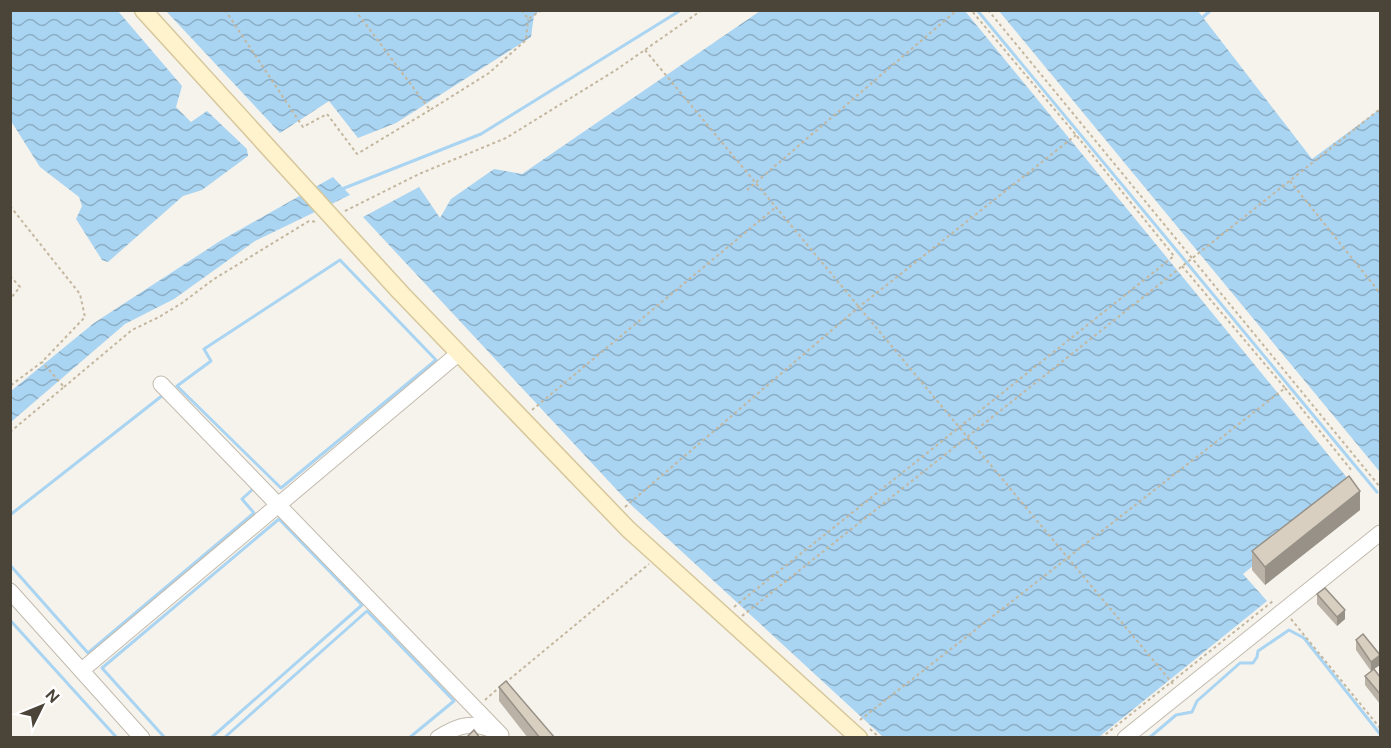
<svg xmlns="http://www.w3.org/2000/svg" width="1391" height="748" viewBox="0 0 1391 748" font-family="'DM Sans',sans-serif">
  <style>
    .water { fill: url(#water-waves) }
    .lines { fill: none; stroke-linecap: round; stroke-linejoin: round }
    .stream { stroke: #a9d4f2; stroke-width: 3 }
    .tertiary-casing { stroke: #c2bbae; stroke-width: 17 }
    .secondary-casing { stroke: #d6c79b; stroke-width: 19 }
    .path { stroke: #c4b79f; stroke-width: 2; stroke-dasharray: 3 3; stroke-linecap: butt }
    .tertiary { stroke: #fff; stroke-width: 15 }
    .secondary { stroke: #fff3cd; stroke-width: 16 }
    .wall { fill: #bab2a6 }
    .shaded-wall { fill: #979187 }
    .building { fill: #d8cfc1; stroke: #979187; stroke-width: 1.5 }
  </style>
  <defs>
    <pattern id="water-waves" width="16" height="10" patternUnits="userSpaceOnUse" patternTransform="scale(1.5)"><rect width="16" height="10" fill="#a9d4f2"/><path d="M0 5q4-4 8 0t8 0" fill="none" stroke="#8caec5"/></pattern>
  </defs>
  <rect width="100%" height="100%" fill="#f6f3ec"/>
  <g class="water">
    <path d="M11 10 118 11 182 86 176 107 191 122 207 111 247 149 248 156 202 190 183 196 108 262 102 260 76 219 82 206 79 197 40 167 11 121Z"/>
    <path d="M166 11H540L534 15 531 37 396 123 358 138 329 101 280 133Z"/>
    <path d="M760 11H965L1353 485 1243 574 1267 601 1099 737H883L629 503 363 217 419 187 440 218 451 199 494 169 522 174Z"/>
    <path d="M999 11H1198L1312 159 1380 109V472Z"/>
    <path d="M333 177 350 195 255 241 174 299 125 324 11 422V391L94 323 220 241Z"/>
  </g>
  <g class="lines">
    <g class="stream">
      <path d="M977 10 1377 492"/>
      <path d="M1203 17 1211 10"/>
      <path d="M342 189 481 134 681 10"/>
      <path d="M340 260 436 360 281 488 177 386 211 361 204 349Z"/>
      <path d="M10 515 163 395"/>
      <path d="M10 565 88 653 254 513 242 499 253 489 252 488"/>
      <path d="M10 620 117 738"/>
      <path d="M165 738 102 668 279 519 362 605 211 738"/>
      <path d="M224 738 367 611 454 701 409 738"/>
      <path d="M1149 738 1176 715 1192 712 1197 701 1240 663H1253L1257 657 1258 651 1289 630 1304 638 1380 734"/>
    </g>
    <defs>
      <g id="tertiary">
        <path d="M161 384 501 735"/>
        <path d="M10 591 142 738"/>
        <path d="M82 670 459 353"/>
        <path d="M438 738C458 725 474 720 496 732"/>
        <path d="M1125 738 1380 533"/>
      </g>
      <path id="secondary" d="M143 10 400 292 628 529 859 738"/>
    </defs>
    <use href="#tertiary" class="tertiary-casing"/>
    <use href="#secondary" class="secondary-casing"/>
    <g class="path">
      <path d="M225 10 303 127 327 114 357 154 430 110"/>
      <path d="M355 10 430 110 489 73 526 40 528 19"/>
      <path d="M522 10 528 19 542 10"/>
      <path d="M988 10 1380 487"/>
      <path d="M645 50 1173 684"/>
      <path d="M1290 181 1380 293"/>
      <path d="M747 190 957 10"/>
      <path d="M10 206 80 294 85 317 42 362 10 386"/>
      <path d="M345 211 419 174 506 138 616 70 702 10"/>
      <path d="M10 276 20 287 10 299"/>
      <path d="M64 387 132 330 159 317 182 303 214 279 309 221 318 222"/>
      <path d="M1285 388 1352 471"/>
      <path d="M532 410 776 207"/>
      <path d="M10 432 64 387 42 362"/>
      <path d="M625 507 859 307 1076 135"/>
      <path d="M734 607 1174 256 1076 135 971 10"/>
      <path d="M742 616 1380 109"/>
      <path d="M1291 619 1380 728"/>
      <path d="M505 683 649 564"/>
      <path d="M485 700 501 686"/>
      <path d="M860 720 1285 388 1182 266"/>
      <path d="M870 729 880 738"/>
      <path d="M1101 738 1273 601"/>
    </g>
    <use href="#tertiary" class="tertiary"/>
    <use href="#secondary" class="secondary"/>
  </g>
  <g class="wall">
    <path d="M1360 510 1265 585 1252 570V551Z"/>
    <path d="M1317 594 1345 619 1337 626 1317 604Z"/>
    <path d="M1356 640 1380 665 1374 669 1380 677V704L1365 685V676L1371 671 1356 650Z"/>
    <path d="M499 687 555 738H528L499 701Z"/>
  </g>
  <g class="shaded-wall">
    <path d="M1360 491V510L1265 585V567Z"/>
    <path d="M1345 610V619L1337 626V617Z"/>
    <path d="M1380 655V665L1371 671V662Z"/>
  </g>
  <g class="building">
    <path d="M1349 476 1360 491 1265 567 1252 551Z"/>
    <path d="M1325 588 1345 610 1337 617 1317 594Z"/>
    <path d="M1363 634 1380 655 1371 662 1356 640Z"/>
    <path d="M1374 669 1380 677V694L1365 676Z"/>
    <path d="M506 681 555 738H540L499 687Z"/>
    <path d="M474 730 480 738H466Z"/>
  </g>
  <rect width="1391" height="748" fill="none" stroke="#4b4439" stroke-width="24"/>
  <g transform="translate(42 706) rotate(47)" stroke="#ffffff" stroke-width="4.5" paint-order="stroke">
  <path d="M0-4.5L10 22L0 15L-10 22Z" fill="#4b4439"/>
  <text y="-9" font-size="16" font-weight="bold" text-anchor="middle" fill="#4b4439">N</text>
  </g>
</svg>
